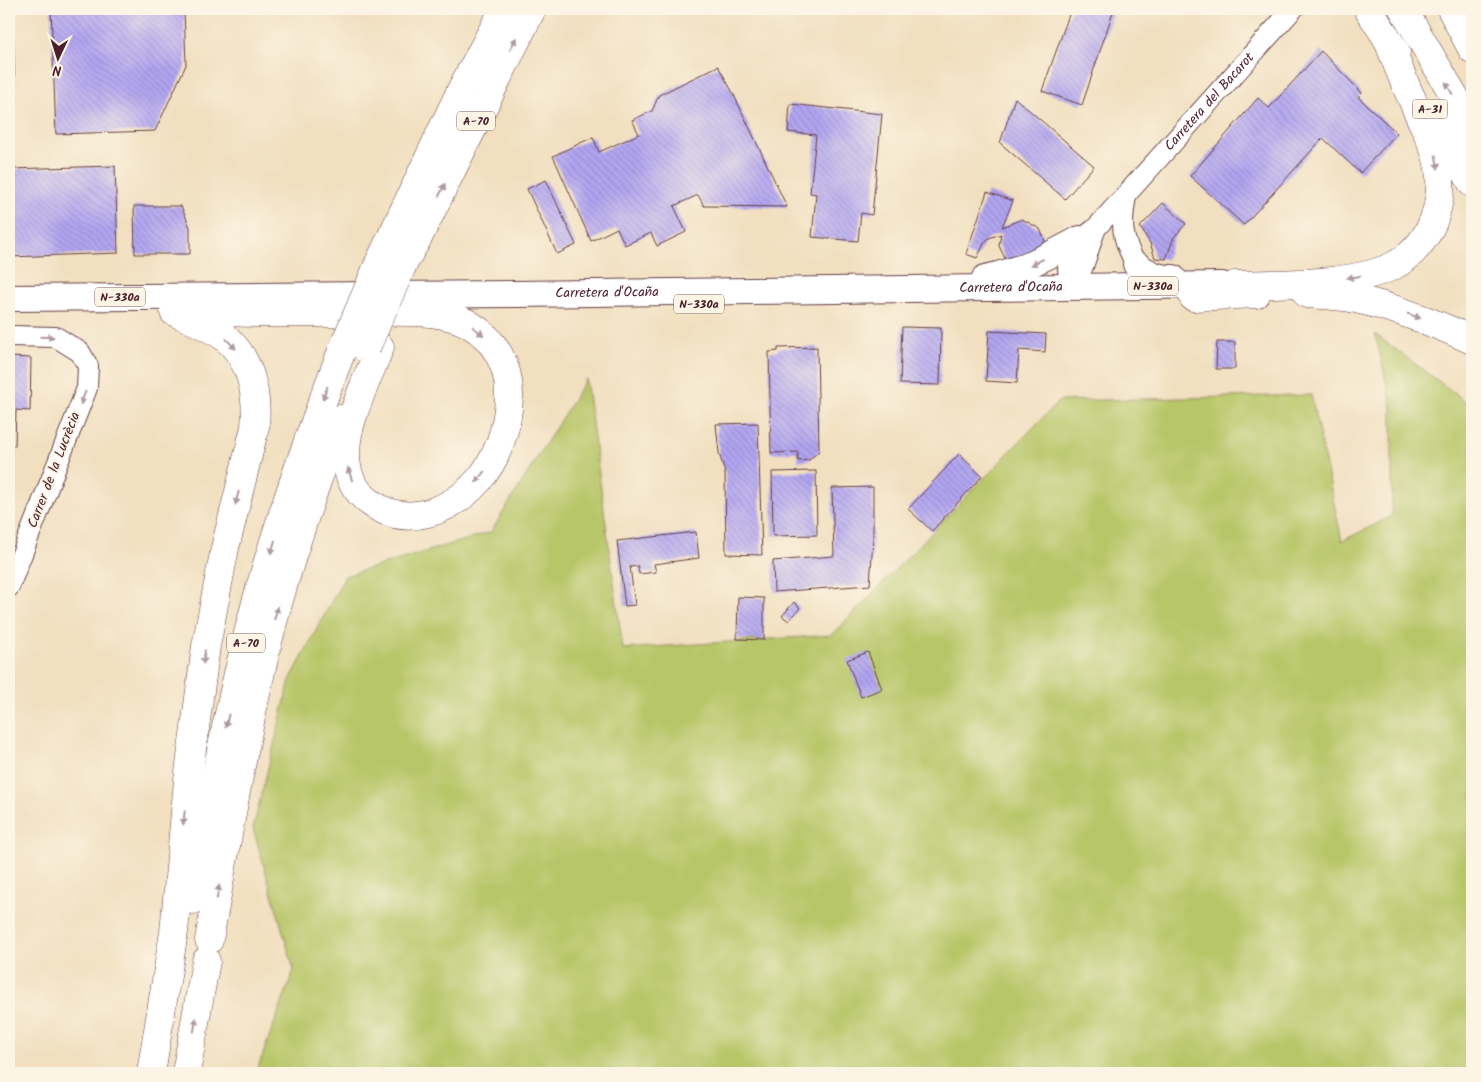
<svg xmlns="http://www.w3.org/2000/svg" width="1481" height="1082" viewBox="0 0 1481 1082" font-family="Kalam,sans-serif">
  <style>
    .grass { fill: #b7c668; stroke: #80724a }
    .building { fill: url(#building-back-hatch) }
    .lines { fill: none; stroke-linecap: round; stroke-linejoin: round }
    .minor-casing { stroke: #633c41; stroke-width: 22 }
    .major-casing { stroke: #633c41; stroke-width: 28 }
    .highway-casing { stroke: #633c41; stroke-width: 29 }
    .minor { stroke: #fff; stroke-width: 20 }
    .major { stroke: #fff; stroke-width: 26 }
    .highway { stroke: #fff; stroke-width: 28 }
    .highway-bridge-casing { stroke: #633c41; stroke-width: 29; stroke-linecap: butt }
    .highway-bridge { stroke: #fff; stroke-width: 28 }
    .oneway { fill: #ae9aa0 }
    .labels { text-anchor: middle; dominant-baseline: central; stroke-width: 4; stroke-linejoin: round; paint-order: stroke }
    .shield { fill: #fcf5e5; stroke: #7f5f63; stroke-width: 1 }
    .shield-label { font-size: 12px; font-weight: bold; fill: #4a1f2b }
    .street-label { font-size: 14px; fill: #4a1f2b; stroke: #fcf5e5 }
  </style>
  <defs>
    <pattern id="building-back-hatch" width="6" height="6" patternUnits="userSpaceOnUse" patternTransform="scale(1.25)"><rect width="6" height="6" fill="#b2a6f3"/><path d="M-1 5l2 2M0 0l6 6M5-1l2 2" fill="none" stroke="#9387c5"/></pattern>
  </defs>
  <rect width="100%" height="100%" fill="#fcf5e5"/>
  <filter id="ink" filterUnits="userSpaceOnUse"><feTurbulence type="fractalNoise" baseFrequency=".02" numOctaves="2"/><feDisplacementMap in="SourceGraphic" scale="10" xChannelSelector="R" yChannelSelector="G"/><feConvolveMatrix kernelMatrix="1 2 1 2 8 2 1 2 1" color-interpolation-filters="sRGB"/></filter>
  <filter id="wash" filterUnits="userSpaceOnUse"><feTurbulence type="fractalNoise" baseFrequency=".0096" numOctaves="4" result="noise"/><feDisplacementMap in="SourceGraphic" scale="20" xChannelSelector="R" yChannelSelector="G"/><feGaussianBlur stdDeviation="1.12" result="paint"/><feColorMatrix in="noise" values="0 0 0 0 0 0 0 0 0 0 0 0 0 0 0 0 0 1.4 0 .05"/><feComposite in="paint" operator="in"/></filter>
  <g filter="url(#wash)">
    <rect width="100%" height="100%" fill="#f1dfbf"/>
    <path class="grass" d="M1375 334 1472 406V1073H256L294 970 253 828 290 680 345 576 491 532 586 379 623 649 832 635 1059 401 1311 395 1342 541 1392 516V406Z"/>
    <g id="blocks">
      <g class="building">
        <path d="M9 9H13L15 110H9Z"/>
        <path d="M51 9H184L186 65 155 131 56 134Z"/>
        <path d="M1071 9H1114L1082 105 1042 91Z"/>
        <path d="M1321 51 1362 93 1358 97 1397 133 1360 173 1323 138 1244 225 1190 176 1258 98 1269 108Z"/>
        <path d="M718 66 732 91 787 207 704 206 698 195 674 206 686 232 657 246 651 233 625 245 617 228 591 241 553 156 593 137 599 152 639 134 632 120 652 111 659 95Z"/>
        <path d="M1015 98 1094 166 1065 199 1000 143Z"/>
        <path d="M790 104 882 114 872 215 861 213 858 241 812 237 816 194 810 193 816 135 788 132Z"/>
        <path d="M115 166 118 253 9 257V169Z"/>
        <path d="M546 180 576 245 557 254 527 189Z"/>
        <path d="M987 192 1013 201 1002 227 1022 219 1040 229 1048 248 1009 266 999 246 1001 234 989 238 985 242 977 258 966 254Z"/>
        <path d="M1163 203 1186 224 1174 237 1166 259 1155 258 1150 243 1140 227Z"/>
        <path d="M134 206H181L190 227V254H135Z"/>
        <path d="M902 327 941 328 940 385 900 384Z"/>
        <path d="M989 331 1046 334 1045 352 1019 350 1017 383 986 381Z"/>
        <path d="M1217 342H1235V369H1216Z"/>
        <path d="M817 347 819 451 809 460 798 461V452L771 453 769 352 778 351V348Z"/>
        <path d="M9 357 31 358 30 411 16 410 15 446H9Z"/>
        <path d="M758 423 762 555 726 554 725 472 719 453 716 424Z"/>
        <path d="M959 454 982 476 932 531 908 509Z"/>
        <path d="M816 471 817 535 773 536 772 472Z"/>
        <path d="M873 487V538L870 585 774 592 773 561 834 556 832 488Z"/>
        <path d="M696 532 699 558 654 564 656 572 639 574 638 566 630 567 635 605 625 606 617 541Z"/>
        <path d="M738 597 764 598V640L737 639Z"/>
        <path d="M794 602 800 608 789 621 782 616Z"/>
        <path d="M868 652 882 689 861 697 847 660Z"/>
      </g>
    </g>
  </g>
  <g filter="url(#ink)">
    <use href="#blocks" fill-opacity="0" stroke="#633c41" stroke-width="1"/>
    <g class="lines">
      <defs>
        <g id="minor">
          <path d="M1126 196C1121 224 1121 238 1136 264"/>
          <path id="s1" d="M1072 287C1061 258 1074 244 1096 228L1293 9"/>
          <path d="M1072 287C1085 269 1088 248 1096 228"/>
          <path d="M9 336 56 337 80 352 88 366 87 388 9 587"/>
        </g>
        <g id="major">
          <path d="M1136 264C1149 274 1157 278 1173 278"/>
          <path d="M985 278C1020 271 1049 256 1080 239"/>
          <path id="s2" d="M9 298 515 294 1222 285"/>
        </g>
        <g id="highway">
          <path d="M1368 9 1396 52"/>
          <path d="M1403 9 1462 109 1472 131"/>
          <path d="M1451 9 1472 49"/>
          <path d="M1435 116 1472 183"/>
          <path d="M379 263 462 88 504 9"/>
          <path d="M403 264 420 234 532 9"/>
          <path d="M1235 285C1282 283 1351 286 1393 266 1411 257 1425 240 1433 222 1442 198 1443 176 1435 152 1429 134 1419 117 1412 99 1402 79 1395 57 1386 36"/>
          <path d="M1307 294C1323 295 1340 296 1356 299 1397 308 1435 323 1472 340"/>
          <path d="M1193 297 1256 294"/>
          <path d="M206 311C250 314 294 313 339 313 375 313 438 306 469 324 495 339 510 367 509 397 508 426 498 459 478 481 451 511 407 529 371 503 355 492 346 475 346 455 345 423 368 378 380 347"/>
          <path d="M193 900C211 795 231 691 260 588 283 507 312 427 343 348"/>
          <path d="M209 940C226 844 243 748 265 654 284 574 311 495 340 419"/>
          <path d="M151 1073 174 932 188 780 206 646 225 548 255 427C258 395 251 357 223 336 208 326 190 319 174 312"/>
          <path d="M186 1073 206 961"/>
        </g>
      </defs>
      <use href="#minor" class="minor-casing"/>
      <use href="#major" class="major-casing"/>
      <use href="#highway" class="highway-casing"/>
      <use href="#minor" class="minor"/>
      <use href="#major" class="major"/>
      <use href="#highway" class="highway"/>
      <defs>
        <g id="highway-bridge">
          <path d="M343 348 379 263"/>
          <path d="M366 348 403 264"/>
        </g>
      </defs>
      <use href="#highway-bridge" class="highway-bridge-casing"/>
      <use href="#highway-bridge" class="highway-bridge"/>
    </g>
    <defs><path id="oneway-solid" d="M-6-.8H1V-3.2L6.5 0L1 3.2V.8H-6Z" transform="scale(1.25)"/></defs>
    <g class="oneway">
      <use href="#oneway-solid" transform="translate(513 44) rotate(-64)"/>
      <use href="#oneway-solid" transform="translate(1449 88) rotate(-120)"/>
      <use href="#oneway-solid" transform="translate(1437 162) rotate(79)"/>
      <use href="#oneway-solid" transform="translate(442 190) rotate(-64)"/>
      <use href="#oneway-solid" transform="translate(1037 262) rotate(155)"/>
      <use href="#oneway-solid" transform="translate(1354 277) rotate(171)"/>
      <use href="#oneway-solid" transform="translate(1414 316) rotate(19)"/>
      <use href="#oneway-solid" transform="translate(478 331) rotate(38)"/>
      <use href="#oneway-solid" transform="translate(47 337) rotate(1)"/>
      <use href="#oneway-solid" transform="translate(231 344) rotate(46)"/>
      <use href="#oneway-solid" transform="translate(325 393) rotate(111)"/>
      <use href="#oneway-solid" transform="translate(83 398) rotate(111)"/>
      <use href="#oneway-solid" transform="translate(350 474) rotate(-108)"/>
      <use href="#oneway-solid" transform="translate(480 477) rotate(127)"/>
      <use href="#oneway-solid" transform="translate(237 498) rotate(104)"/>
      <use href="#oneway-solid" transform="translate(273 547) rotate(107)"/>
      <use href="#oneway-solid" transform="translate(276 613) rotate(-75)"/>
      <use href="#oneway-solid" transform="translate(204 657) rotate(98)"/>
      <use href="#oneway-solid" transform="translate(227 721) rotate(103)"/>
      <use href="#oneway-solid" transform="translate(184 818) rotate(96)"/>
      <use href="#oneway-solid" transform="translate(218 892) rotate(-80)"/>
      <use href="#oneway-solid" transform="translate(195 1025) rotate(-80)"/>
    </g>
  </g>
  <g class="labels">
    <g class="shield">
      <rect x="1412.5" y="99.5" width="35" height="19" rx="4"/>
      <rect x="457" y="111.5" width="38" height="19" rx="4"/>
      <rect x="1128" y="276.5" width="50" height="19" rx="4"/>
      <rect x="95" y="287.5" width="50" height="19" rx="4"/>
      <rect x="674" y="294.5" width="50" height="19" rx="4"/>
      <rect x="227" y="633.5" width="38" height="19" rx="4"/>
    </g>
    <g class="shield-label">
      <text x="1430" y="109">A-31</text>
      <text x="476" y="121">A-70</text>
      <text x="1153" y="286">N-330a</text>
      <text x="120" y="297">N-330a</text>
      <text x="699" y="304">N-330a</text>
      <text x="246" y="643">A-70</text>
    </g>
    <g class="street-label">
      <text stroke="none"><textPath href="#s1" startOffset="240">Carretera del Bacarot</textPath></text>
      <text stroke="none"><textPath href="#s2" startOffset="1002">Carretera d'Ocaña</textPath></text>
      <text stroke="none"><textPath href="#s2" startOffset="598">Carretera d'Ocaña</textPath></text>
      <text transform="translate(54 470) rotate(-69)">Carrer de la Lucrècia</text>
    </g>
  </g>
  <rect width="1481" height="1082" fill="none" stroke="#fcf5e5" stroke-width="30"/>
  <g transform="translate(58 58) rotate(184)" stroke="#fcf5e5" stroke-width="4" paint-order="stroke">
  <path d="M0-4L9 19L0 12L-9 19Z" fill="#4a1f2b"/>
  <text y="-8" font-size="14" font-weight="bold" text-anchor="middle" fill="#4a1f2b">N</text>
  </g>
</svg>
